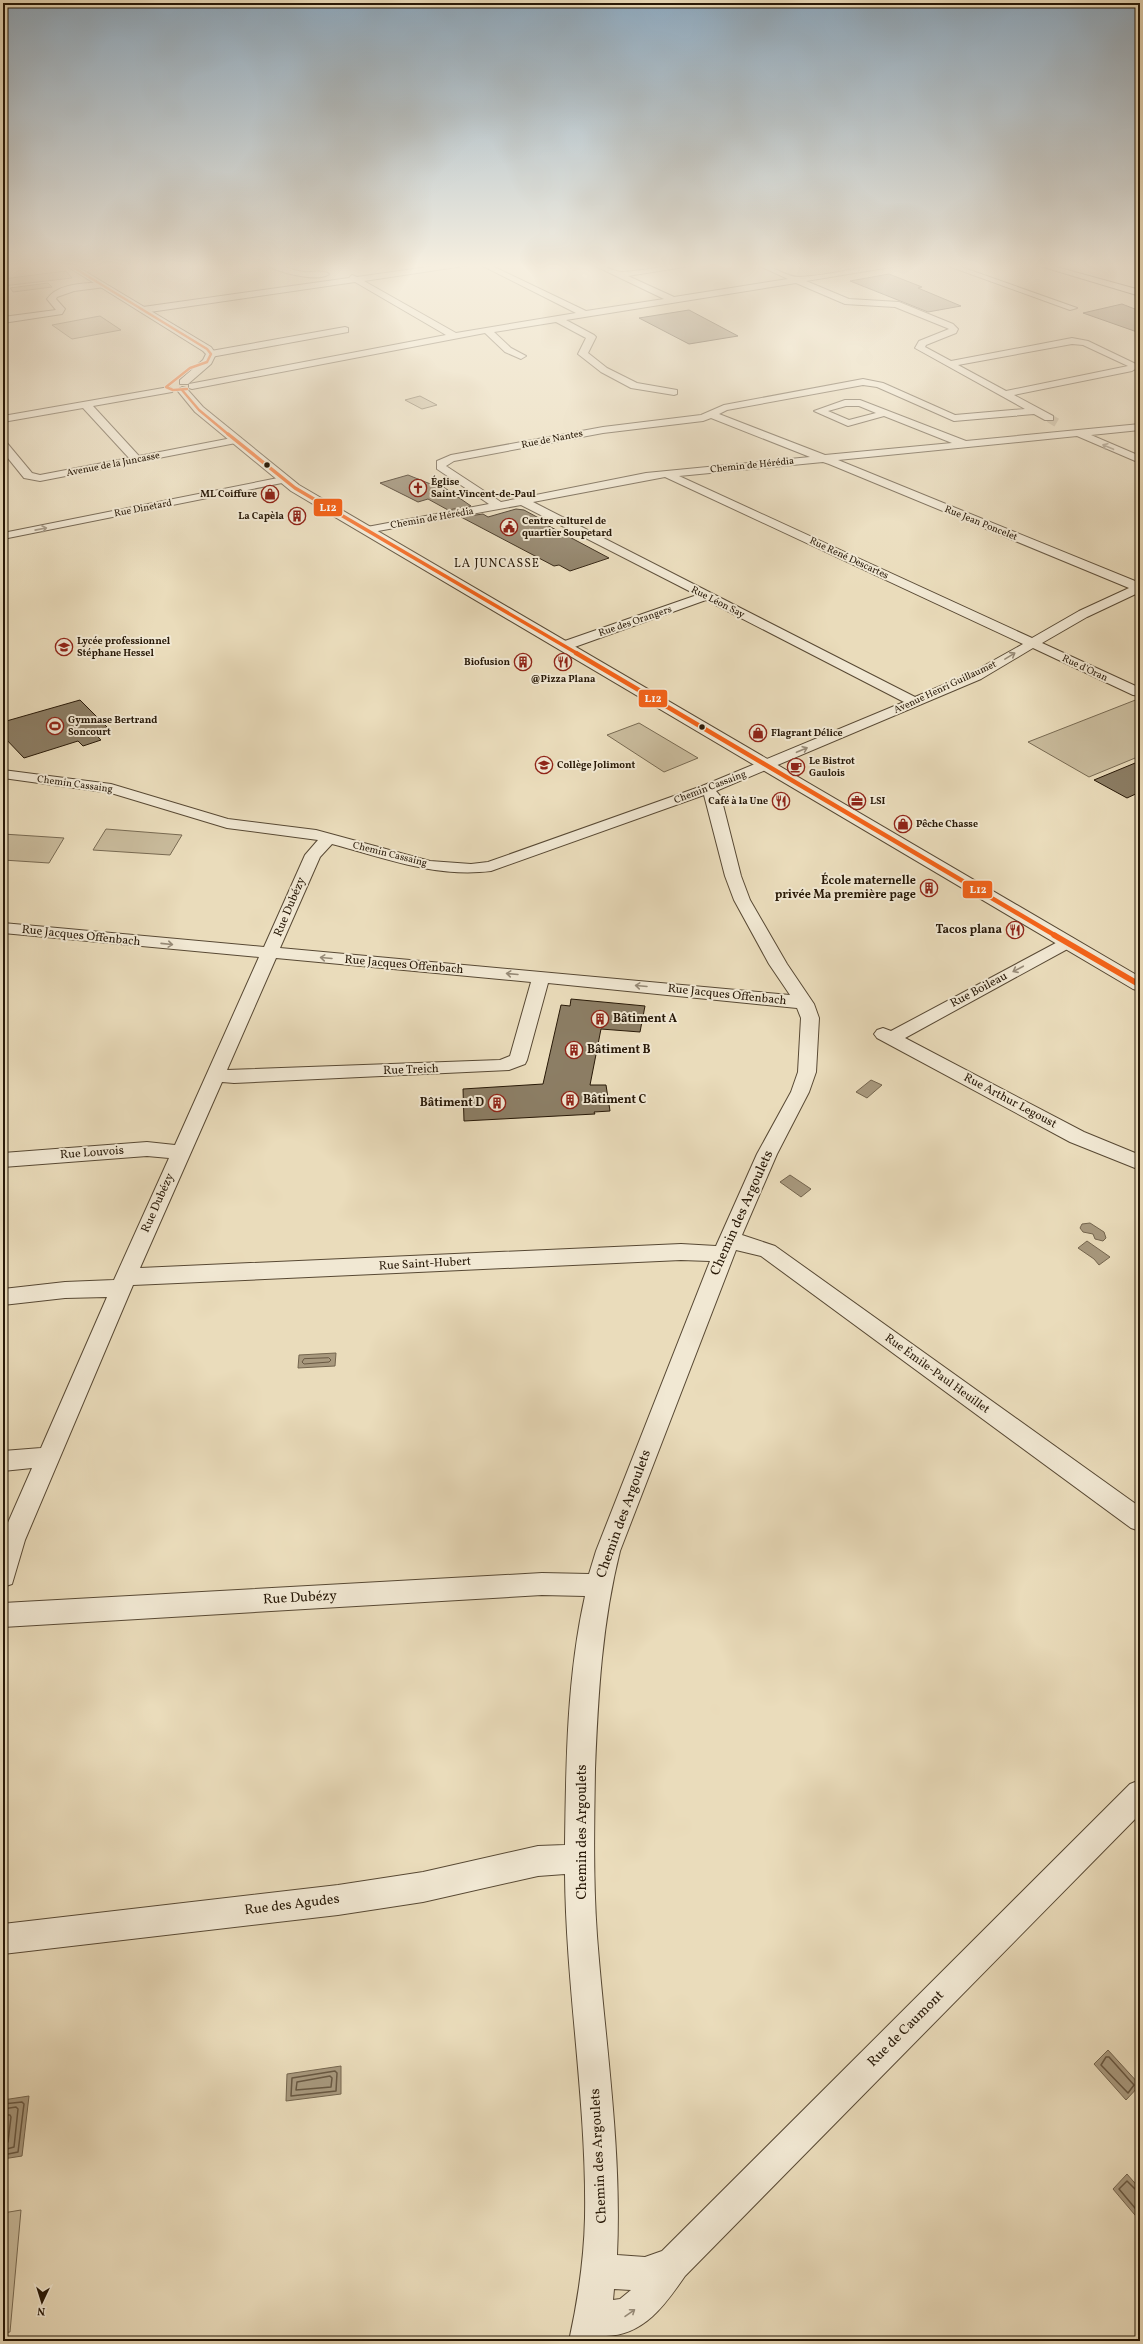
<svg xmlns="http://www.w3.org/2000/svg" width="1143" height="2344" viewBox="0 0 1143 2344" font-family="Vollkorn,serif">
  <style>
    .green { fill: #c9bb9c; stroke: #786a52 }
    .water { fill: #a8997e; stroke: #74654e }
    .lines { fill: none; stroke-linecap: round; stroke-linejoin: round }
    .shore-far1 { stroke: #685842; stroke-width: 1 }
    .shore { stroke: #685842; stroke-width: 1.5 }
    .building { fill: #8c7e65; stroke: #271807 }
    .minor-tunnel { stroke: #c3b597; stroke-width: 9; stroke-dasharray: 9 4.5; stroke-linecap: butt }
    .minor-casing { stroke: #584934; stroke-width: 2 }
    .tertiary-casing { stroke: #584934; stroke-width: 2 }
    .secondary-casing { stroke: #271807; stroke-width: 2 }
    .minor { fill: #f1e8d3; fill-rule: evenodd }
    .tertiary { fill: #f1e8d3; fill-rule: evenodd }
    .secondary { fill: #f1e8d3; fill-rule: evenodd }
    .bus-1-far3-casing { stroke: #f1e8d3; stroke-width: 4 }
    .bus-1-far2-casing { stroke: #f1e8d3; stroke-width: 5.5 }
    .bus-1-far1-casing { stroke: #f1e8d3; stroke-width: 6 }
    .bus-1-casing { stroke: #f1e8d3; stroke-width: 8 }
    .bus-1-far3 { stroke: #f4631a; stroke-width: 2.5 }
    .bus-1-far2 { stroke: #f4631a; stroke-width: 3.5 }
    .bus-1-far1 { stroke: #f4631a; stroke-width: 4.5 }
    .bus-1 { stroke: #f4631a; stroke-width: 5.5 }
    .oneway { stroke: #968a77 }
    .bus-dot { fill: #271807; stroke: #f1e8d3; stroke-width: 1.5 }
    .labels { text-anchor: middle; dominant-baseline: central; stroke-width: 4; stroke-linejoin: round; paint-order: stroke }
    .far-street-label { font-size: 10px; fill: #271807; stroke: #f1e8d3 }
    .far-poi-label { font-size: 10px; font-weight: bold; fill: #271807; stroke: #f1e8d3; text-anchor: start }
    .far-quarter-label { font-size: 12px; letter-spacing: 1px; fill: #271807; stroke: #f1e8d3 }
    .poi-label { font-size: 12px; font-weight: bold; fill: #271807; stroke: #f1e8d3; text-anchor: end }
    .street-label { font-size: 12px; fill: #271807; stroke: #f1e8d3 }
    .near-street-label { font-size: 14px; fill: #271807; stroke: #f1e8d3 }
    .line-badge { stroke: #f1e8d3; stroke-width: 1.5 }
    .badge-label { font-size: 11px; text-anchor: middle; font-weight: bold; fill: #fff }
  </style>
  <rect width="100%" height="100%" fill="#eadcbb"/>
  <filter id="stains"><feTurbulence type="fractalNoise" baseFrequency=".005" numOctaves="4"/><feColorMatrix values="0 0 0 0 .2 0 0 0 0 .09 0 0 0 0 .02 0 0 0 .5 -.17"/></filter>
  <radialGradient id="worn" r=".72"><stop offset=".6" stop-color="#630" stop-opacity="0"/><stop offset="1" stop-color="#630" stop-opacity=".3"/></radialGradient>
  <g class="green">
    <path d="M66 271 72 278 3 286V279Z"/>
    <path d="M48 283 52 287 13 292 10 288Z"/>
    <path d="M100 316 121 330 72 339 52 325Z"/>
    <path d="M420 396 437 405 422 409 405 400Z"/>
    <path d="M1138 699 1140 756 1089 777 1028 742Z"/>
    <path d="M639 723 698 758 664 772 607 735Z"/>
    <path d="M106 829 182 835 170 855 93 850Z"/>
    <path d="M3 834 64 838 49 863 3 860Z"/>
    <path d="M21 2210 10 2332 3 2333V2213Z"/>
  </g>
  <g class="water">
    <path d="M871 1080 882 1085 867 1098 856 1092Z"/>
    <path d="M790 1175 811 1189 801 1197 780 1182Z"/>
    <path d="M1090 1223 1104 1232 1106 1238 1103 1241 1095 1239 1093 1234 1083 1232 1080 1228 1082 1224Z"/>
    <path d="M1087 1241 1110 1257 1099 1265 1094 1259 1078 1248Z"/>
    <path d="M336 1353 335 1366 298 1368 299 1355Z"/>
    <path d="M1108 2050 1140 2085 1126 2100 1094 2064Z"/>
    <path d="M341 2066V2094L286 2101 287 2074Z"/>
    <path d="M29 2096 22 2156 3 2159V2100Z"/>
    <path d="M1127 2174 1140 2189V2221L1113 2189Z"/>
  </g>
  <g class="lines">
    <path class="shore-far1" d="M329 1358 331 1360 329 1362 304 1364 302 1362 304 1359Z"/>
    <g class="shore">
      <path d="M1106 2057H1109L1134 2085 1128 2093 1101 2065Z"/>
      <path d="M335 2071 337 2073 336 2091 291 2096 292 2078Z"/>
      <path d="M330 2076 332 2078 331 2087 296 2090 297 2082Z"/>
      <path d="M3 2104 22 2102 24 2104 18 2152 3 2155"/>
      <path d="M3 2109 16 2107 18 2109 14 2147 3 2150"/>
      <path d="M3 2115H10L11 2117 8 2142 3 2144"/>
      <path d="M1140 2191 1136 2190 1127 2181 1119 2189 1140 2214"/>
    </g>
  </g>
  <g class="building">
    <path d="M889 274 922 287 918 288 961 306 928 312 850 281Z"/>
    <path d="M1122 304 1140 311V333L1083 313Z"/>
    <path d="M689 310 738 336 689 344 639 318Z"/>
    <path d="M408 475 438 487 442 486 471 506 448 510 428 499 418 502 380 483Z"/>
    <path d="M516 509 524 510 548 523 545 524 609 558 570 571 559 565 554 566 461 517 483 514 488 517Z"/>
    <path d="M80 700 111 731 96 735 101 740 83 746 78 741 24 758 3 736V722Z"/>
    <path d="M1140 761V792L1127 798 1094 780Z"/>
    <path d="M571 999 645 1006 640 1032 601 1029 590 1085H606L610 1111 594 1112 595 1114 464 1121 463 1089 543 1084 561 1005 570 1006Z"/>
  </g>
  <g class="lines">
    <path class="minor-tunnel" d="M1049 418 1059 424"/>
    <defs>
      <g id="minor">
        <path d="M264 263C279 261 290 271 304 272 312 273 323 269 329 274 319 283 273 272 264 263Z"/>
        <path d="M456 263H474L470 265 364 281 456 333 576 313 477 263H486L586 311 664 299 589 263C602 263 612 272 622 272 648 271 673 263 700 263L696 265 628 276 674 297 788 279 753 263C770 263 786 278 800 277 836 275 870 263 907 263L903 265 806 281 849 299 899 302 953 324 958 329 956 333 926 345 925 347 951 361 1072 338 1088 341 1140 366 1132 371 1014 395 1053 416V420H1045L1034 414 954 421 877 387 863 385 727 410 719 414 825 455 952 443 884 416 848 426 814 411 845 400H860L966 441 1140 424V430L1091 435 1140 456V463L1077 436 838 460 1140 583V592L1087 617 1042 643 1140 688V696L1133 695 1033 648 981 679 716 791 721 797 741 876 750 900 787 964 814 1004 819 1018 816 1072 809 1092 777 1154 742 1235 775 1246 1140 1507V1531L1131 1528 761 1256 736 1250 620 1551C602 1623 598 1695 595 1769 594 1825 593 1880 597 1936 605 2042 622 2148 617 2255L645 2257 662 2251 1130 1784 1140 1780V1814L685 2276C665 2305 644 2335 606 2336L605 2341H569C578 2300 584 2260 585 2218 587 2103 566 1989 565 1874L538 1876 423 1902 338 1915 3 1954V1924L338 1885 423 1872 538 1846 565 1845C566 1762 567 1676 585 1596L542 1595 3 1627V1603L542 1573 589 1574 596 1551 710 1261 681 1260 133 1285 25 1540 12 1584 3 1587V1534L32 1468 3 1471V1451L41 1448 107 1297 65 1298 3 1305V1289L65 1282 114 1280 169 1158 147 1156 3 1167V1153L147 1142 175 1145 259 957 3 933V923L264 947 305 855 318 840 227 828 111 793 3 778V770L111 784 228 819 316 830 430 861 471 864 488 862 702 786 904 702 706 600 569 649H559L557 646 559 643 697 595 521 505 367 533 363 532 361 530 363 528 367 527 489 504 437 469V461L451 455 603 427 701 415 724 405 863 379 883 383 955 415 1025 409 915 348 919 341 949 329 947 328 895 307 845 304 796 283 566 320 594 335 596 337 588 353 607 368 637 383 677 390V394L674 395 631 388 601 372 578 354 586 338 556 322 494 332 511 348 526 356 521 359 505 352 485 333 192 389 189 388V384L446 335 355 282 143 313 139 310 143 307 349 278 352 275 357 277ZM1072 344 1083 345 1128 366 1006 391 958 365ZM846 406H859L876 413 849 420 828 411ZM711 418 810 457 646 473 501 502 446 466 454 461 603 433 703 421ZM823 462 829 464 1129 588 1079 611 1032 638 679 476ZM665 477 1023 644 971 673 915 697 533 502ZM704 795 725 876 734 900 769 964 790 995 280 948 320 857 332 844C385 858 435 878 491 871ZM276 958 531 982 510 1056 500 1060 227 1070ZM548 983 797 1008 801 1018 798 1072 791 1092 757 1154 716 1246 681 1244 140 1268 222 1082 234 1083 509 1070 525 1064 527 1060ZM614 2289 631 2290 620 2299 613 2300Z"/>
        <path d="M940 263H950L1077 308 1070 310Z"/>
        <path d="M102 282 106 285 105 287 74 291 57 297 56 299 65 309 62 314 3 323V317L56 310 47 299C58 283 84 284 102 282Z"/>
        <path d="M345 327 348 328V332L211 357 206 354 211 351Z"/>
        <path d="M169 387 174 390 172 392 93 406 139 456 237 437 241 438V442L40 481 24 478 3 452V442L7 443 32 473 40 475 129 458 83 408 3 422V416Z"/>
        <path d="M283 477 287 478V482L3 539V533Z"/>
        <path d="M1067 937 1073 938 1075 942 1073 946 905 1038 1084 1132 1140 1155V1170L1070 1142 877 1038 874 1034 877 1030 883 1028 891 1031Z"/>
      </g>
      <g id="tertiary">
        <path d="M62 263H71L211 347 216 354 211 364 188 384H180V380L203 360 206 354 203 351Z"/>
        <path d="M182 387 186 388 203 407 299 485 1140 977V991L1133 989 291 491 195 412 177 390Z"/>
      </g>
      <path id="secondary" d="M1030 263H1042L1140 290V296Z"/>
    </defs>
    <use href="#minor" class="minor-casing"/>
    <use href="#tertiary" class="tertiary-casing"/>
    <use href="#secondary" class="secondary-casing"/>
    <use href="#minor" class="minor"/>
    <use href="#tertiary" class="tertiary"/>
    <use href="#secondary" class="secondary"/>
    <defs>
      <g id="bus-1-far3">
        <path d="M66 263 207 349 211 354 207 362 190 368 166 387 173 390 187 389"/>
        <path d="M182 390 199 410 229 435"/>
      </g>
      <path id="bus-1-far2" d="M228 434 295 488 578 654"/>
      <path id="bus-1-far1" d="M576 653 1056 936"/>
      <path id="bus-1" d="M1054 935 1140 985"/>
    </defs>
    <use href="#bus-1-far3" class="bus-1-far3-casing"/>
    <use href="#bus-1-far2" class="bus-1-far2-casing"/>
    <use href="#bus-1-far1" class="bus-1-far1-casing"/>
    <use href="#bus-1" class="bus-1-casing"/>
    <use href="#bus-1-far3" class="bus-1-far3"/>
    <use href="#bus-1-far2" class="bus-1-far2"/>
    <use href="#bus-1-far1" class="bus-1-far1"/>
    <use href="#bus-1" class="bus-1"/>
  </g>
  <defs><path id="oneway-shaft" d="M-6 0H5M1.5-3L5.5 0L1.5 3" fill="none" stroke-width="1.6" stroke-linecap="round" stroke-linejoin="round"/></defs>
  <g class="oneway">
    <use href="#oneway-shaft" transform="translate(1108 447) rotate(-157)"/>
    <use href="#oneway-shaft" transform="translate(41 529) rotate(-11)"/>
    <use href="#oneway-shaft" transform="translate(1010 656) rotate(-31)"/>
    <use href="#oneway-shaft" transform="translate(802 750) rotate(-23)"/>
    <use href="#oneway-shaft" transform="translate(167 944) rotate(6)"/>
    <use href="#oneway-shaft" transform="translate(326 958) rotate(-175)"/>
    <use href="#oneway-shaft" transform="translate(1018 969) rotate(152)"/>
    <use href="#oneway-shaft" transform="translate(512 974) rotate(-175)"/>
    <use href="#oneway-shaft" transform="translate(641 986) rotate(-175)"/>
    <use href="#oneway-shaft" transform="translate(630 2313) rotate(-35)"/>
  </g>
  <linearGradient id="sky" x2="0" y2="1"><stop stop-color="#8ea9be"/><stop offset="0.45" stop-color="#f6efe0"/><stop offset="1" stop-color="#f6efe0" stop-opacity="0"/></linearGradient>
  <rect width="1143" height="591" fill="url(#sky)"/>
  <defs>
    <symbol id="church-ring" viewBox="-11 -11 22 22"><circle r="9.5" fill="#f1e8d3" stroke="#8f2418" stroke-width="1.5"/><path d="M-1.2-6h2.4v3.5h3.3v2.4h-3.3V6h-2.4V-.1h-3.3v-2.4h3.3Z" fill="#8f2418"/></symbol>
    <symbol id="shop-ring" viewBox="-11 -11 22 22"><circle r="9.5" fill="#f1e8d3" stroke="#8f2418" stroke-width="1.5"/><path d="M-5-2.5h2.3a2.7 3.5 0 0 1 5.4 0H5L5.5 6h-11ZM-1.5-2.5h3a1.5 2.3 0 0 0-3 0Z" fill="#8f2418"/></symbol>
    <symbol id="building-ring" viewBox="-11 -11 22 22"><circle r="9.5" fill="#f1e8d3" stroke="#8f2418" stroke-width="1.5"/><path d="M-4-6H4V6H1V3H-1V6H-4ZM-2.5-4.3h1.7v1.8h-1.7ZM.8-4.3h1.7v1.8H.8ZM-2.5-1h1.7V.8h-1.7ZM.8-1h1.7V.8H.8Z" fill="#8f2418"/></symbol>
    <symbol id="civic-ring" viewBox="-11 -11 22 22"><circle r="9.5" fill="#f1e8d3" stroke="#8f2418" stroke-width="1.5"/><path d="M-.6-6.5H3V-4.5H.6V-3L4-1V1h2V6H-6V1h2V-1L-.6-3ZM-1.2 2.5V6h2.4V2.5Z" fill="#8f2418"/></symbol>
    <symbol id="school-ring" viewBox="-11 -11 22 22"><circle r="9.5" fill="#f1e8d3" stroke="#8f2418" stroke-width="1.5"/><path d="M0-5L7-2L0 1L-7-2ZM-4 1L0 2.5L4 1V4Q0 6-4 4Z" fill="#8f2418"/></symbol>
    <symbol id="restaurant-ring" viewBox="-11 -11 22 22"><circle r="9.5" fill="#f1e8d3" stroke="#8f2418" stroke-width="1.5"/><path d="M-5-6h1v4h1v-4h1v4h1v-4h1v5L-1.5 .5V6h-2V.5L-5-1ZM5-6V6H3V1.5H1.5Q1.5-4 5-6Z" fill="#8f2418"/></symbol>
    <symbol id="stadium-ring" viewBox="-11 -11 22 22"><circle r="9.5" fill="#f1e8d3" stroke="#8f2418" stroke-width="1.5"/><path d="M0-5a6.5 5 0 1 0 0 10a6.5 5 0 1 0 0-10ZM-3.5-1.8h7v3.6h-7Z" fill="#8f2418"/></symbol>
    <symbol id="cafe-ring" viewBox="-11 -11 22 22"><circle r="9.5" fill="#f1e8d3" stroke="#8f2418" stroke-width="1.5"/><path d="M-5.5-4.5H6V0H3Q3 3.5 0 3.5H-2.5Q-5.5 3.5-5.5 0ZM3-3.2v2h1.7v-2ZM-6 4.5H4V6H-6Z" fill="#8f2418"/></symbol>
    <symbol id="office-ring" viewBox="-11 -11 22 22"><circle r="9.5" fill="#f1e8d3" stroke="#8f2418" stroke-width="1.5"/><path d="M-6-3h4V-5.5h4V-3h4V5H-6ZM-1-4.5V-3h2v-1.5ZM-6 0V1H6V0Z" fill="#8f2418"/></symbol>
  </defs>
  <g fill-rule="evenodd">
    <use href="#church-ring" x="408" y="478" width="20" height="20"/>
    <use href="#shop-ring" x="260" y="484" width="20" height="20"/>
    <use href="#building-ring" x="287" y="506" width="20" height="20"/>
    <use href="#civic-ring" x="499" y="517" width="20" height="20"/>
    <use href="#school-ring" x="54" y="637" width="20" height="20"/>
    <use href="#building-ring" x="513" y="652" width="20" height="20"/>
    <use href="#restaurant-ring" x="553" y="652" width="20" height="20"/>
    <use href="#stadium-ring" x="45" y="716" width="20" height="20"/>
    <use href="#shop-ring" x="748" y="723" width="20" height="20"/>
    <use href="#school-ring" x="534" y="755" width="20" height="20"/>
    <use href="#cafe-ring" x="786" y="757" width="20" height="20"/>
    <use href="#restaurant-ring" x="771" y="791" width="20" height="20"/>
    <use href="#office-ring" x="847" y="791" width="20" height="20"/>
    <use href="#shop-ring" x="893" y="814" width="20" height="20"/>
    <use href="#building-ring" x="919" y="878" width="20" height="20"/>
    <use href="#restaurant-ring" x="1005" y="920" width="20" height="20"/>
    <use href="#building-ring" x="590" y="1009" width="20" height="20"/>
    <use href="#building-ring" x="564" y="1040" width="20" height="20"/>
    <use href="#building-ring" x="560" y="1090" width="20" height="20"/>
    <use href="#building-ring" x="487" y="1093" width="20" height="20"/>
  </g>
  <g class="bus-dot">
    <circle cx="267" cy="465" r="3.5"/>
    <circle cx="702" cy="727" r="3.5"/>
  </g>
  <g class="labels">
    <g class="far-street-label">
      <text transform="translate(552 439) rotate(-11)">Rue de Nantes</text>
      <text transform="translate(113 464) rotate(-11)">Avenue de la Juncasse</text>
      <text transform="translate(752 465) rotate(-6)">Chemin de Hérédia</text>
      <text transform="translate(143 508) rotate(-11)">Rue Dinetard</text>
      <text transform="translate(432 518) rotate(-10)">Chemin de Hérédia</text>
      <text transform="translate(981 523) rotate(22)">Rue Jean Poncelet</text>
      <text transform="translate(849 558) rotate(25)">Rue René Descartes</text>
      <text transform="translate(718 602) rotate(27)">Rue Léon Say</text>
      <text transform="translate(635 621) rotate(-19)">Rue des Orangers</text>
      <text transform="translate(1085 668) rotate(25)">Rue d'Oran</text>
      <text transform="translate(945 687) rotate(-25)">Avenue Henri Guillaumet</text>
      <text transform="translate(75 784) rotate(8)">Chemin Cassaing</text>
      <text transform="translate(710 787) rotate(-21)">Chemin Cassaing</text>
      <text transform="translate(390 854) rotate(14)">Chemin Cassaing</text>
    </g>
    <g class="far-poi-label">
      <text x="431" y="482">Église<tspan x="431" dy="12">Saint-Vincent-de-Paul</tspan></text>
      <text x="257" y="494" text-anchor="end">ML Coiffure</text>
      <text x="284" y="516" text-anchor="end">La Capèla</text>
      <text x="522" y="521">Centre culturel de<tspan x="522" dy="12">quartier Soupetard</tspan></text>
      <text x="77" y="641">Lycée professionnel<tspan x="77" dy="12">Stéphane Hessel</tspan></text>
      <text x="510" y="662" text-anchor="end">Biofusion</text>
      <text x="563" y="679" text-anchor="middle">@Pizza Plana</text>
      <text x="68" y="720">Gymnase Bertrand<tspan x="68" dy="12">Soncourt</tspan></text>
      <text x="771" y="733">Flagrant Délice</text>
      <text x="809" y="761">Le Bistrot<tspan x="809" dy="12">Gaulois</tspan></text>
      <text x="557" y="765">Collège Jolimont</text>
      <text x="768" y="801" text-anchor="end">Café à la Une</text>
      <text x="870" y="801">LSI</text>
      <text x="916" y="824">Pêche Chasse</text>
    </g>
    <g class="far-quarter-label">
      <text x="497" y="564">LA JUNCASSE</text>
    </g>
    <g class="poi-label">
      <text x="916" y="881">École maternelle<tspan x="916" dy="14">privée Ma première page</tspan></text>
      <text x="1002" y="930">Tacos plana</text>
      <text x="613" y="1019" text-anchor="start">Bâtiment A</text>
      <text x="587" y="1050" text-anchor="start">Bâtiment B</text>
      <text x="583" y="1100" text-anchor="start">Bâtiment C</text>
      <text x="484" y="1103">Bâtiment D</text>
    </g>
    <g class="street-label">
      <text transform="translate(290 907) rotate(-67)">Rue Dubézy</text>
      <text transform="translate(81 936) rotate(6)">Rue Jacques Offenbach</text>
      <text transform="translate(404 965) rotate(5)">Rue Jacques Offenbach</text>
      <text transform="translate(979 990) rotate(-28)">Rue Boileau</text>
      <text transform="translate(727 995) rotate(6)">Rue Jacques Offenbach</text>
      <text transform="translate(411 1070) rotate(-2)">Rue Treich</text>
      <text transform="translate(1010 1101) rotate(28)">Rue Arthur Legoust</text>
      <text transform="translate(92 1153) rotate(-4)">Rue Louvois</text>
      <text transform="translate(158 1203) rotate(-66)">Rue Dubézy</text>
      <text transform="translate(425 1264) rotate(-3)">Rue Saint-Hubert</text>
      <text transform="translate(937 1374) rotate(36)">Rue Émile-Paul Heuillet</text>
    </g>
    <g class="near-street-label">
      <text transform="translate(742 1213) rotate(-66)">Chemin des Argoulets</text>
      <text transform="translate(624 1514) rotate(-70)">Chemin des Argoulets</text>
      <text transform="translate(300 1598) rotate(-3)">Rue Dubézy</text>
      <text transform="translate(582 1832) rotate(-90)">Chemin des Argoulets</text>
      <text transform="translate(292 1905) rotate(-7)">Rue des Agudes</text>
      <text transform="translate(906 2029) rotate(-45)">Rue de Caumont</text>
      <text transform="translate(599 2156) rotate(-93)">Chemin des Argoulets</text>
    </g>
  </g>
  <g class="line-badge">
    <rect x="313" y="498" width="30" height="19" rx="4" fill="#f4631a"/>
    <rect x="638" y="689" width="30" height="19" rx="4" fill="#f4631a"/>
    <rect x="962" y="880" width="31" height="19" rx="4" fill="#f4631a"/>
  </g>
  <g class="badge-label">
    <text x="328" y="511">L12</text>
    <text x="653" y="702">L12</text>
    <text x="978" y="893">L12</text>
  </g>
  <rect width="1143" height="2344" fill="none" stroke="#eadcbb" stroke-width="16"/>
  <rect x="4" y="4" width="1135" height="2336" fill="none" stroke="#271807" stroke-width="2"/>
  <rect x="8" y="8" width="1127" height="2328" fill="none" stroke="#271807"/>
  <g transform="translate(42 2302) rotate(184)" stroke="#f1e8d3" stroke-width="3" paint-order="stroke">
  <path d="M0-3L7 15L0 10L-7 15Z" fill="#271807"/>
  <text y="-6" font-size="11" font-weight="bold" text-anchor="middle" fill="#271807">N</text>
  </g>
  <rect width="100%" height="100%" filter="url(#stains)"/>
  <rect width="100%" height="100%" fill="url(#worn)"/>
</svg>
